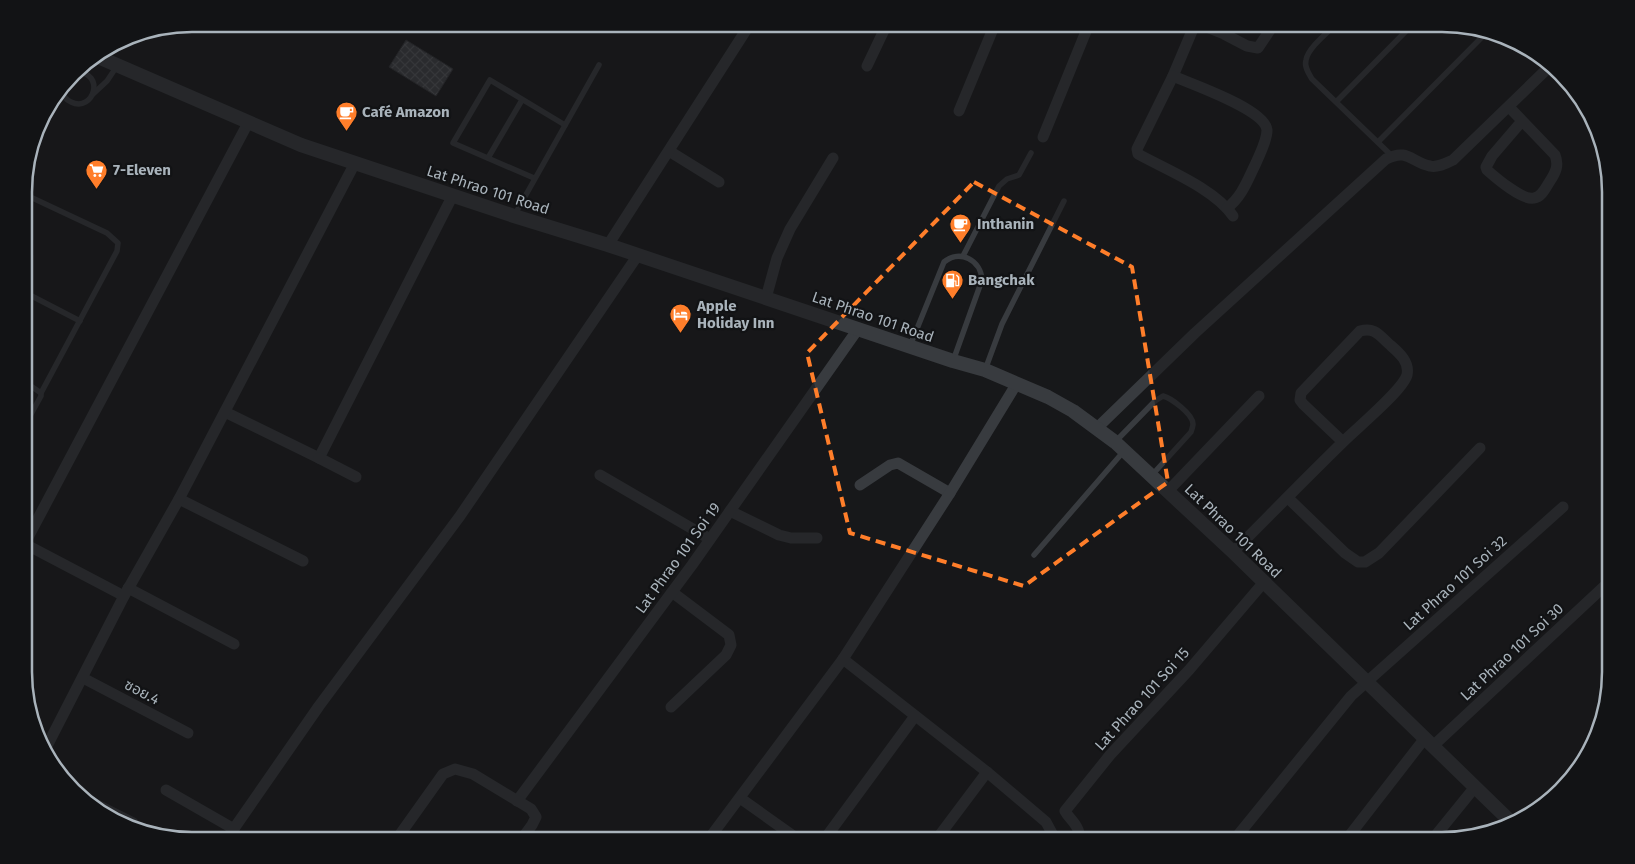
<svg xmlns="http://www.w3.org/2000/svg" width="1635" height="864" viewBox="0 0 1635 864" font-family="'Fira Sans','Noto Sans Thai',sans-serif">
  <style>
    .building { fill: url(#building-cross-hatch); stroke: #313236 }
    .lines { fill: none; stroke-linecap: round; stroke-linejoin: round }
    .service { stroke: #383b3f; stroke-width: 5.5 }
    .minor { stroke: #383b3f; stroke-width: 11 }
    .tertiary { stroke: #383b3f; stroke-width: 14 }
    .marked { fill: none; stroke: #ff7e2a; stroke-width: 4; stroke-dasharray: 10 6; stroke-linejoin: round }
    .labels { text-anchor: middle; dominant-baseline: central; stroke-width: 4.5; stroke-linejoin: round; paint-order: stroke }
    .poi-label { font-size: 15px; font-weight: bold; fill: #a9b3bb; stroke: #121315; text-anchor: start }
    .street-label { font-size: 15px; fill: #a9b3bb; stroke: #121315 }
    .rim { fill: none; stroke: #a9b3bb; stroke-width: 2.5 }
  </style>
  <defs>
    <pattern id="building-cross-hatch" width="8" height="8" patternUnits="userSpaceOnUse" patternTransform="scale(1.25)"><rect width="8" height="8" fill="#414347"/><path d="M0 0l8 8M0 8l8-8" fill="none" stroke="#5a5c60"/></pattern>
  </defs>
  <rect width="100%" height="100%" fill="#17181a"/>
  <path class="building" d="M406 40 453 69 436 96 389 67Z"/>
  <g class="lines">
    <g class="service">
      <path d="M1336 24C1327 33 1308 48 1306 60 1304 67 1309 74 1312 79L1392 156"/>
      <path d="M62 90C63 96 66 100 71 102 94 113 106 72 76 72"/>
      <path d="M93 94 107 81 117 66"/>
      <path d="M1337 101 1413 24"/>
      <path d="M1378 142 1485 34"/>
      <path d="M488 158 522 100"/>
      <path d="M534 178 453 143 490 80 565 125"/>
      <path d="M24 194 107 233 118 243 117 251 41 393"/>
      <path d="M514 216 599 65"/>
      <path d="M963 256 999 186 1007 179 1019 175 1031 153"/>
      <path d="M24 292 80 321"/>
      <path d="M910 346 944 262C960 249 981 260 982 280L953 361"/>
      <path d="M985 370 1002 324 1064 201"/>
      <path d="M25 382 41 393V396L25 425"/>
      <path d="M1115 442 1155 401 1163 396C1171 398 1193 414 1193 424 1193 426 1192 429 1191 432L1152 475"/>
      <path d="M1034 555 1124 451"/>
    </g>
    <g class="minor">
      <path d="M1195 24 1173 76 1137 149 1138 154C1167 170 1215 189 1233 216"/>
      <path d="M1199 24 1224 34 1247 46 1258 48 1274 24"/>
      <path d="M867 66 887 24"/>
      <path d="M1173 76C1191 84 1265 109 1267 130 1267 141 1260 153 1256 163 1248 179 1242 197 1227 208"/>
      <path d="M1509 107 1555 155C1559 165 1556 172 1550 181 1546 187 1542 197 1534 198 1523 201 1496 178 1487 170L1486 167 1492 156 1522 121"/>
      <path d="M959 111 995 24"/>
      <path d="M1043 137 1089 24"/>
      <path d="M669 151 719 182"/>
      <path d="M608 245 750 24"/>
      <path d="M766 298 777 258 790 229 833 158"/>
      <path d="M225 412 319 458 453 195"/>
      <path d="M1097 428 1195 333 1386 159C1408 148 1411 162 1430 166 1438 168 1446 163 1453 160L1548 68"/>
      <path d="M319 458 356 477"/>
      <path d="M600 475 710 539"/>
      <path d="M860 485 890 465 898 463 950 493"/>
      <path d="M1168 491 1259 396"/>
      <path d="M1288 498 1345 553 1358 562H1365L1379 553 1480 448"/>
      <path d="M179 499 303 561"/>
      <path d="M730 511 779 535 791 538H817"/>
      <path d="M25 543 248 123"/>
      <path d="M25 544 124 596"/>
      <path d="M1233 552C1270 515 1306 478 1344 441 1357 428 1403 390 1407 375 1410 361 1398 352 1389 344 1379 335 1375 327 1360 331L1301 393 1300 400 1303 404 1343 442"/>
      <path d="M128 588 234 644"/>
      <path d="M843 659 987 772 1046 822 1053 835 1052 840"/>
      <path d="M83 678 188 733"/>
      <path d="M671 707 726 655 731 645 729 635 672 592"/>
      <path d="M47 746 124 596 179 499 355 163"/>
      <path d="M1433 746 1611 580"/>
      <path d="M166 790 234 829"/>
      <path d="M740 798 799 840"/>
      <path d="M517 801 692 565 858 329"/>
      <path d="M95 804 133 823"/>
      <path d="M614 837 618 840"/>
      <path d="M226 840 319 706 460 516 638 255"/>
      <path d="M396 840 443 774 455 769 473 774 531 809 536 817 532 825 521 840"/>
      <path d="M708 840 843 659 950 493 1017 383"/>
      <path d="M824 840 915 716"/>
      <path d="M936 840 987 772"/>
      <path d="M1075 840 1079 833C1077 823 1070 820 1065 811L1110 755 1189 670 1264 582"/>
      <path d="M1234 840 1351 696 1563 507"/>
      <path d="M1346 840 1425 738"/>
      <path d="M1432 840 1475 787"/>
    </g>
    <path class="tertiary" d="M96 56 301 145 514 216 608 245 953 361 985 370 1048 397 1073 411 1115 442 1233 552 1510 821"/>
  </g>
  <path d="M0 0H1635V864H0ZM974 182 1132 267 1168 482 1024 586 850 533 807 353Z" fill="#17181a" fill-opacity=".55" fill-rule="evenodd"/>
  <path class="marked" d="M974 182 1132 267 1168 482 1024 586 850 533 807 353Z"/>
  <defs>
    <symbol id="cafe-pin" viewBox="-11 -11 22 30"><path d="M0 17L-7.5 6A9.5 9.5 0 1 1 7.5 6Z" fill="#ff7e2a" stroke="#121315"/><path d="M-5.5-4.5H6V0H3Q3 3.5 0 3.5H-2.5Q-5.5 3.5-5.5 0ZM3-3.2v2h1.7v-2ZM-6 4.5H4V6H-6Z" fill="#fff"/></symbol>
    <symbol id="supermarket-pin" viewBox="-11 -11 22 30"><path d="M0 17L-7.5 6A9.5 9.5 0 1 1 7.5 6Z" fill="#ff7e2a" stroke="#121315"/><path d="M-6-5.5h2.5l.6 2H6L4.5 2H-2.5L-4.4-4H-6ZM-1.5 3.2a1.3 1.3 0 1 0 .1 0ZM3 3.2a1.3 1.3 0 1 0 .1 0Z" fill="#fff"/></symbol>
    <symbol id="fuel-pin" viewBox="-11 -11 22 30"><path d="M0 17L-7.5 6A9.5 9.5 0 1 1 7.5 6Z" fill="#ff7e2a" stroke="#121315"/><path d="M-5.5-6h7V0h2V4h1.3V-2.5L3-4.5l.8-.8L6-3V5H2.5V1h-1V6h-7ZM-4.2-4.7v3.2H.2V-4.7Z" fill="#fff"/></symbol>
    <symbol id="hotel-pin" viewBox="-11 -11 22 30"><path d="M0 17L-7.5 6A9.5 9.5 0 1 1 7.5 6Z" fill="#ff7e2a" stroke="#121315"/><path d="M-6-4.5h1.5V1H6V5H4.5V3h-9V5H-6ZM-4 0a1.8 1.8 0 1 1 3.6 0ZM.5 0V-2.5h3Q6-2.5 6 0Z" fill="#fff"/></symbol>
  </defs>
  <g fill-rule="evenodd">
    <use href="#cafe-pin" x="334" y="100" width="25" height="34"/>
    <use href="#supermarket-pin" x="84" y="158" width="25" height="34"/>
    <use href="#cafe-pin" x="948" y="212" width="25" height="34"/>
    <use href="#fuel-pin" x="940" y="268" width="25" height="34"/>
    <use href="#hotel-pin" x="668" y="302" width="25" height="34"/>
  </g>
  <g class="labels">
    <g class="poi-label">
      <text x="362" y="112">Café Amazon</text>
      <text x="113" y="170">7-Eleven</text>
      <text x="977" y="224">Inthanin</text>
      <text x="968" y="280">Bangchak</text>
      <text x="697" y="306">Apple<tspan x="697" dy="17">Holiday Inn</tspan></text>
    </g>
    <g class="street-label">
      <text transform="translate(488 190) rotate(18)">Lat Phrao 101 Road</text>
      <text transform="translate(873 317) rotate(19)">Lat Phrao 101 Road</text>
      <text transform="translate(1233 531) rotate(44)">Lat Phrao 101 Road</text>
      <text transform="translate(678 558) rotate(-54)">Lat Phrao 101 Soi 19</text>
      <text transform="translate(1455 583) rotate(-42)">Lat Phrao 101 Soi 32</text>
      <text transform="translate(1512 652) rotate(-43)">Lat Phrao 101 Soi 30</text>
      <text transform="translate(142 692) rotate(28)">ซอย.4</text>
      <text transform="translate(1142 699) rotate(-48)">Lat Phrao 101 Soi 15</text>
    </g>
  </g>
  <path d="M0 0H1635V864H0ZM192 32H1442A160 160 0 0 1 1602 192V672A160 160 0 0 1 1442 832H192A160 160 0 0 1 32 672V192A160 160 0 0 1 192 32Z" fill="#121315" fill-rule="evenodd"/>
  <path class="rim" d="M192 32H1442A160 160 0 0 1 1602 192V672A160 160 0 0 1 1442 832H192A160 160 0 0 1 32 672V192A160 160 0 0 1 192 32Z"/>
</svg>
